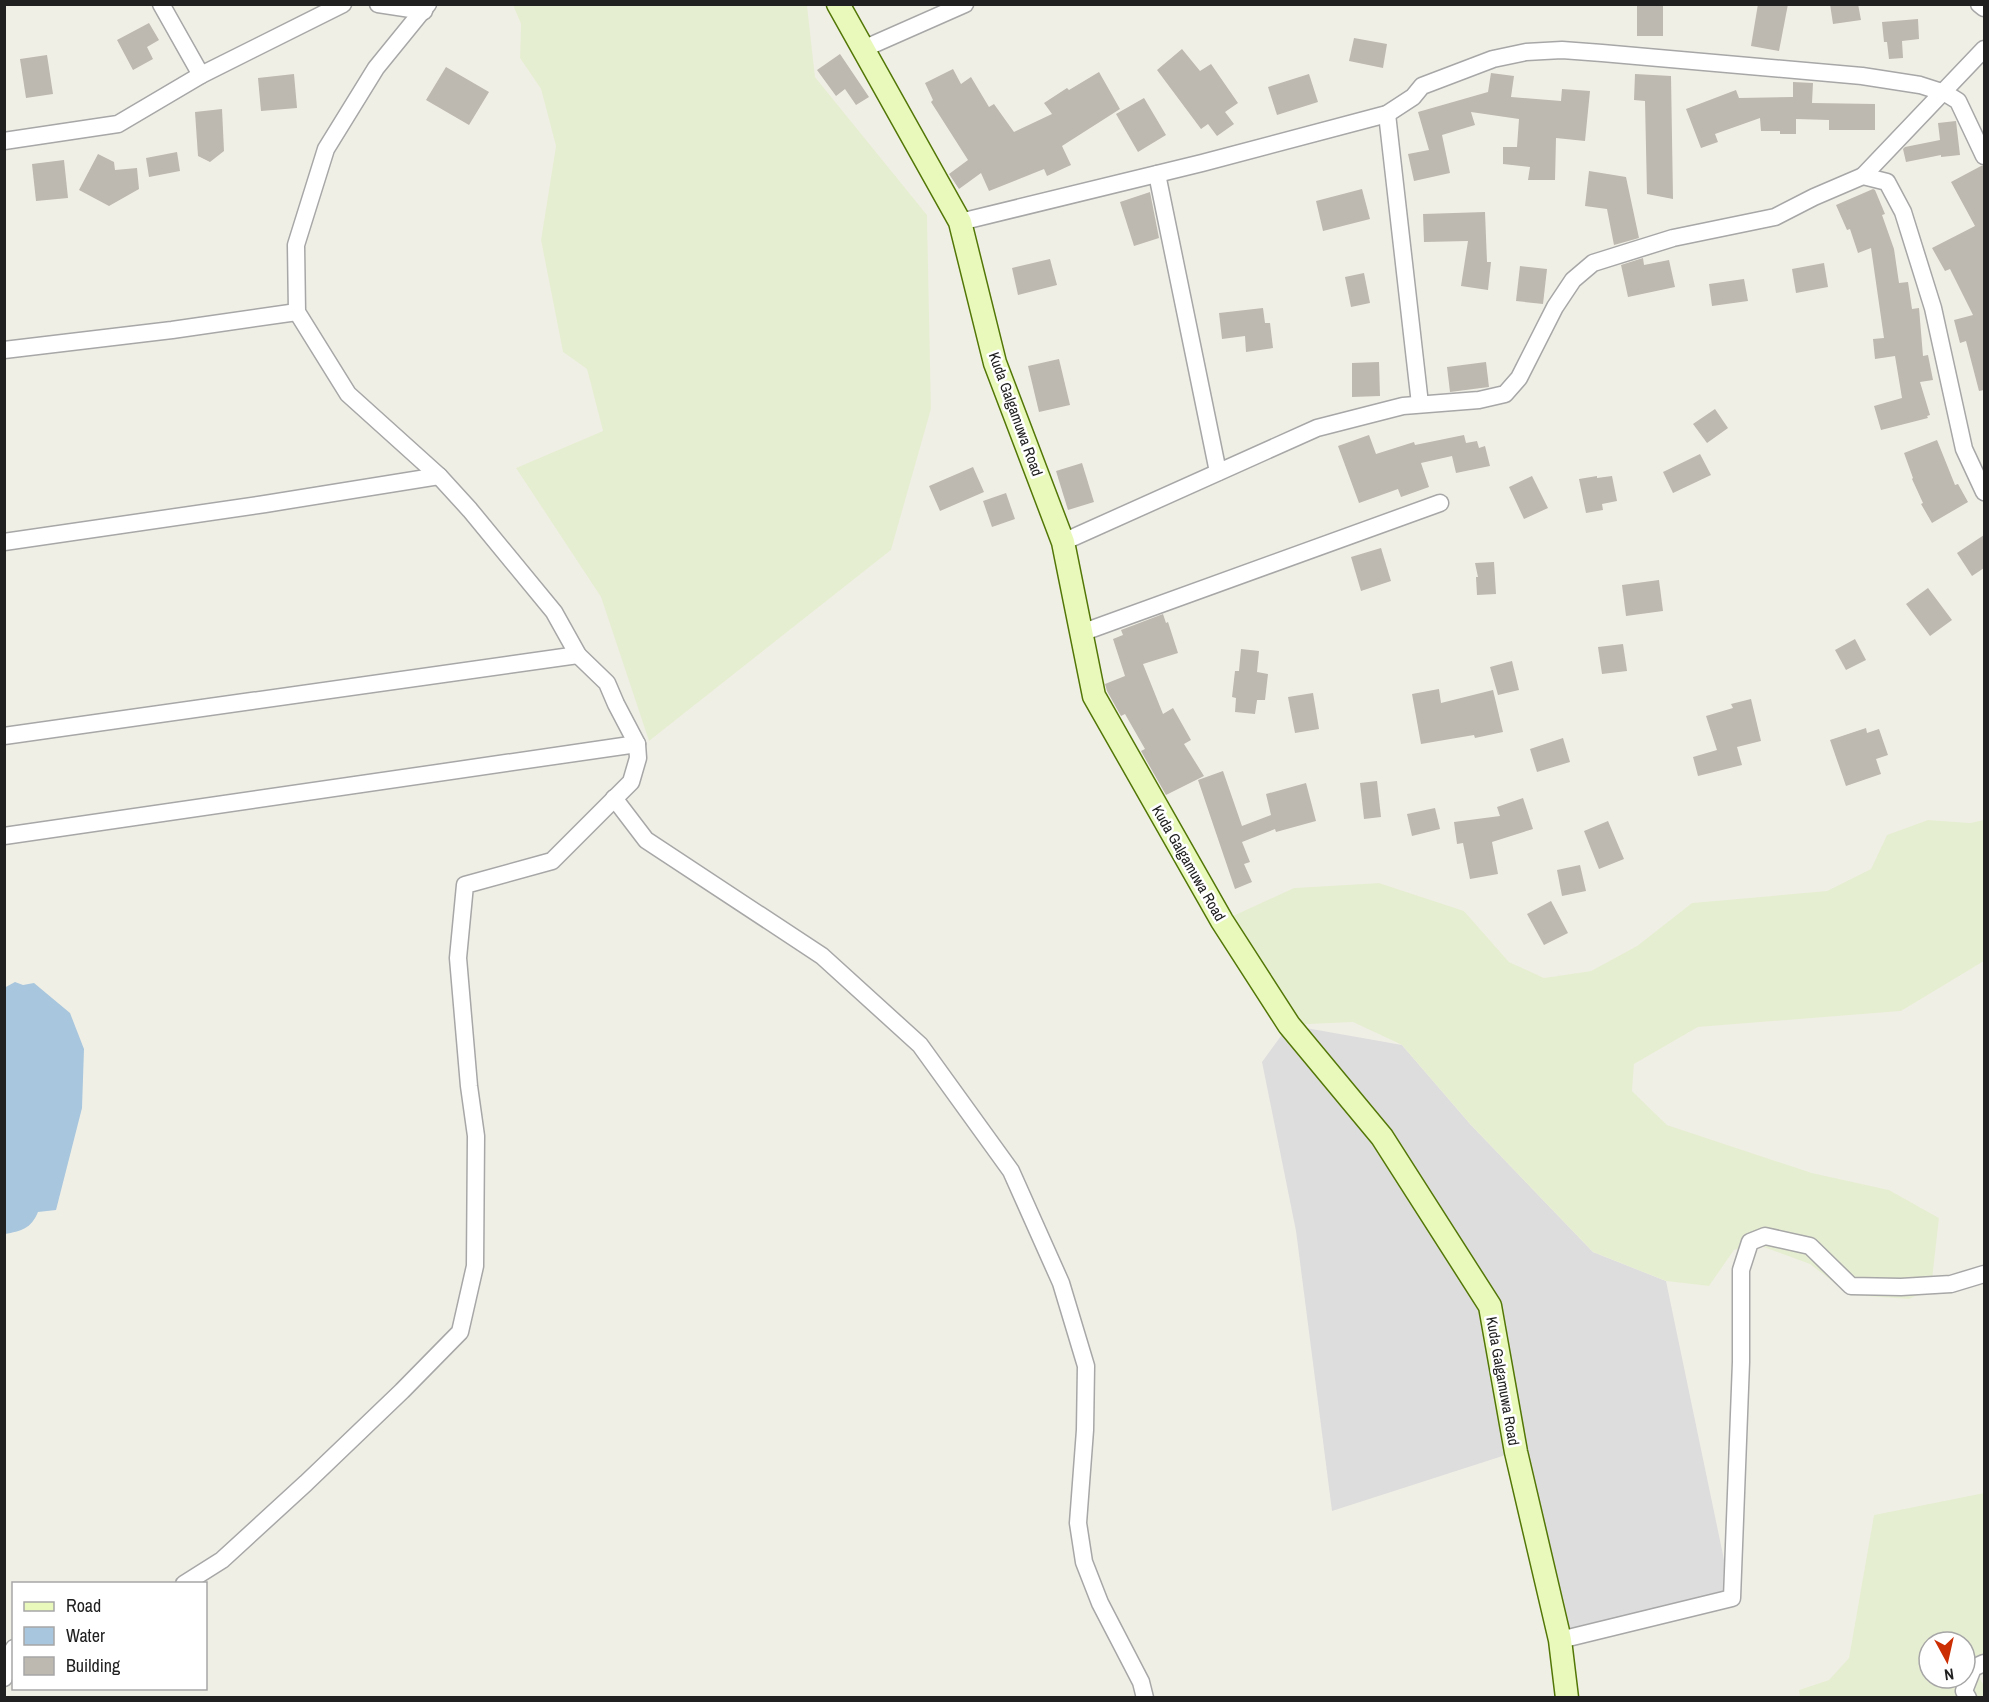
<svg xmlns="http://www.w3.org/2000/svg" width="1989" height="1702" viewBox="0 0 1989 1702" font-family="'Archivo Narrow',sans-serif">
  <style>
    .residential { fill: #dedddd }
    .farmland { fill: #e6eed2; fill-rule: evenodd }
    .water { fill: #a8c6dd }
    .building { fill: #bdb8b0 }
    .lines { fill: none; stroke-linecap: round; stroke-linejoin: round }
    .street-casing { stroke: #a7a7a7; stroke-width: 19 }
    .secondary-casing { stroke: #537707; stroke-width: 25 }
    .street { stroke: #fff; stroke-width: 16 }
    .secondary { stroke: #e9f9bc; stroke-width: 22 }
    .labels { text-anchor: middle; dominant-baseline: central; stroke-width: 5; stroke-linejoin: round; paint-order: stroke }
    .street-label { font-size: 15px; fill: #202020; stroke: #fff }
  </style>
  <rect width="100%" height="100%" fill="#f0efe6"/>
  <path class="residential" d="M1289 1025 1402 1045 1471 1125 1593 1252 1666 1281 1732 1598 1560 1640 1515 1452 1332 1511 1296 1231 1262 1062Z"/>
  <g class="farmland">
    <path d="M513 5H807L815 77 927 215 931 409 891 550 649 741 601 597 516 468 603 431 587 369 563 352 541 240 556 146 541 89 520 58 521 24Z"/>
    <path d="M1928 820 1970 823 1984 820V961L1901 1011 1698 1027 1634 1064 1632 1091 1667 1125 1812 1173 1889 1190 1939 1218 1931 1289 1909 1299 1850 1295 1810 1264 1755 1244 1734 1250 1709 1286 1666 1281 1593 1252 1471 1125 1402 1045 1353 1022 1289 1025 1222 921 1294 888 1379 883 1464 911 1509 962 1544 978 1591 971 1637 946 1692 903 1827 891 1871 869 1887 835Z"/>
    <path d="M1984 1493V1667L1974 1668 1984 1686V1697L1800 1698 1799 1690 1829 1680 1849 1658 1874 1515ZM1929 1642H1965V1678H1929Z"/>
  </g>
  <path class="water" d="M15 982 23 985 34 983 70 1013 84 1049 82 1108 56 1210 38 1212C31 1229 21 1231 5 1234L4 988Z"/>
  <g class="building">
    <rect x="1637" y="4" width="26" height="32"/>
    <path d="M1758 4H1788L1779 51 1751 46Z"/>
    <path d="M1830 4H1858L1861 20 1833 24Z"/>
    <path d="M1918 19 1919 39 1902 41 1903 58 1889 59 1887 42H1884L1882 22Z"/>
    <path d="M149 23 159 40 147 47 153 59 133 70 117 40Z"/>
    <path d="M1354 38 1387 44 1383 68 1349 61Z"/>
    <path d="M1182 49 1200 71 1211 64 1238 103 1225 112 1234 124 1217 136 1208 124 1201 129 1157 70Z"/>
    <path d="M840 54 869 97 856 105 845 89 836 96 817 70Z"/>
    <path d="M47 55 53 94 26 98 20 59Z"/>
    <path d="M446 67 489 92 469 125 426 100Z"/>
    <path d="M953 69 961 84 971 77 989 107 994 104 1014 132 1052 114 1044 103 1067 88 1069 90 1099 72 1120 109 1062 146 1071 165 1047 176 1044 169 989 191 981 173 959 189 949 174 968 160 931 102 933 100 925 83Z"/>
    <path d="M1491 73 1514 76 1511 97 1561 101 1562 89 1590 91 1585 141 1556 138 1555 180H1528L1530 167 1503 164V147H1517L1519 119 1471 112 1475 125 1442 135 1450 173 1414 181 1408 154 1429 150 1418 112 1488 92Z"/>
    <path d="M294 74 297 108 261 111 258 78Z"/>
    <path d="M1309 74 1318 102 1277 115 1268 87Z"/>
    <path d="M1635 74 1671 76 1673 199 1647 194 1645 101 1634 100Z"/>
    <path d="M1793 82 1813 83 1812 103 1875 104V130H1829V120L1796 119V134H1780V131H1761L1760 118 1715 134 1718 142 1701 148 1686 109 1736 90 1739 98 1793 97Z"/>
    <path d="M1144 98 1166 135 1138 152 1116 114Z"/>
    <path d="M222 109 224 151 210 162 198 156 195 112Z"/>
    <path d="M1956 121 1960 155 1941 157V155L1906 162 1903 149 1905 147 1940 140 1938 123Z"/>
    <path d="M177 152 180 171 149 177 146 158Z"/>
    <path d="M98 154 114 162 115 170 137 168 139 189 109 206 79 190Z"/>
    <path d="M64 160 68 198 36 201 32 164Z"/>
    <path d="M1981 166H1984V390L1979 391 1966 341 1960 343 1954 320 1973 315 1950 269 1945 271 1932 248 1975 226 1951 182Z"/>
    <path d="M1589 171 1626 177 1639 238 1614 245 1607 209 1585 206Z"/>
    <path d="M1362 189 1370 219 1323 231 1316 201Z"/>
    <path d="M1873 189 1875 190 1885 214 1882 215 1894 249 1899 283 1908 282 1912 309 1919 308 1923 356 1928 355 1933 380 1920 382 1930 415 1927 416 1928 418 1881 430 1874 406 1902 398 1895 356 1875 359 1873 339 1884 338 1871 248 1858 253 1850 229 1847 230 1836 205Z"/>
    <path d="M1150 192 1159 238 1134 246 1120 202Z"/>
    <path d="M1485 212 1487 262H1491L1488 290 1461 286 1468 241 1424 242 1423 214Z"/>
    <path d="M1643 258 1644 265 1669 260 1675 287 1628 297 1621 265Z"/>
    <path d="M1050 259 1057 285 1018 295 1012 268Z"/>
    <path d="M1824 263 1828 287 1796 293 1792 269Z"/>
    <path d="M1520 266 1547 269 1543 304 1516 301Z"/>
    <path d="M1364 273 1370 303 1351 307 1345 277Z"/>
    <path d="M1744 279 1748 301 1712 306 1709 284Z"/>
    <path d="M1263 308 1265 323H1270L1273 348 1246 352 1245 336 1222 339 1219 313Z"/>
    <path d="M1059 359 1070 405 1039 412 1028 366Z"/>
    <path d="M1379 362 1380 396 1352 397V363Z"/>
    <path d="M1486 362 1489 387 1450 392 1447 367Z"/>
    <path d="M1715 409 1728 428 1707 443 1693 424Z"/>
    <path d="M1369 435 1376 454 1414 442 1415 445 1464 435 1466 443 1477 441 1479 448 1485 446 1490 466 1456 473 1452 456 1421 463 1429 487 1401 497 1398 489 1359 503 1338 446Z"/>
    <path d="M1937 440 1955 485 1958 484 1968 502 1932 523 1921 504 1923 503 1912 479 1913 478 1904 453Z"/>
    <path d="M1700 454 1711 475 1673 493 1663 472Z"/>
    <path d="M1082 463 1094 502 1068 510 1056 471Z"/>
    <path d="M973 467 984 492 940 511 929 486Z"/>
    <path d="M1532 476 1548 508 1524 519 1509 487Z"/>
    <path d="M1597 476V478L1612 476 1617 501 1602 504 1603 510 1586 513 1579 479Z"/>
    <path d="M1006 493 1015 519 992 527 983 501Z"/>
    <path d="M1984 535V568L1972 576 1957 553Z"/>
    <path d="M1381 548 1391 581 1361 591 1351 557Z"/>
    <path d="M1494 562 1496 594 1477 595 1476 577H1478L1475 563Z"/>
    <path d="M1659 580 1663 611 1626 616 1622 585Z"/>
    <path d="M1928 588 1952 620 1930 636 1906 604Z"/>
    <path d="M1163 614 1166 623 1168 622 1178 653 1143 664 1163 714 1173 708 1191 740 1184 744 1204 776 1166 795 1141 751 1145 749 1125 714 1121 716 1107 691 1105 684 1125 676 1113 639 1123 635 1121 630Z"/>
    <path d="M1855 639 1866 660 1846 670 1835 650Z"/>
    <path d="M1623 644 1627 671 1602 674 1598 647Z"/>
    <path d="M1241 649 1259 651 1257 672 1268 674 1265 700H1257L1255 714 1235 712 1236 698 1232 697 1235 671H1239Z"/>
    <path d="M1512 661 1519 690 1498 695 1490 667Z"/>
    <path d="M1439 689 1441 703 1493 690 1503 732 1475 738 1474 735 1421 744 1412 694Z"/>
    <path d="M1313 693 1319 729 1295 733 1288 697Z"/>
    <path d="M1751 699 1761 741 1737 747 1742 765 1698 776 1693 757 1717 750 1706 716 1733 708 1731 704Z"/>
    <path d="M1866 728 1867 733 1879 729 1888 755 1876 759 1881 774 1846 786 1830 740Z"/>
    <path d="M1563 738 1570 762 1537 772 1530 749Z"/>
    <path d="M1223 771 1242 826 1271 815 1266 794 1306 783 1316 821 1276 832 1275 829 1242 842 1250 862 1244 864 1252 882 1235 889 1198 780Z"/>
    <path d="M1377 781 1381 817 1364 819 1360 783Z"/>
    <path d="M1523 798 1533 829 1492 842 1498 874 1470 879 1463 843 1457 844 1454 822 1500 816 1497 807Z"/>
    <path d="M1435 808 1440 829 1412 836 1407 814Z"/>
    <path d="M1608 821 1624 859 1599 869 1584 831Z"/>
    <path d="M1580 865 1586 891 1562 896 1557 870Z"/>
    <path d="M1551 901 1568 933 1544 945 1527 914Z"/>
  </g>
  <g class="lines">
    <defs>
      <g id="street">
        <path d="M161 4 201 75"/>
        <path d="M378 4 424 11"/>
        <path d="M1979 4 1984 8"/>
        <path d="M863 49 965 4"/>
        <path d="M1387 114 1420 404"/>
        <path d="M4 141 118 124 201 75 343 4"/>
        <path d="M1157 174 1218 472"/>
        <path d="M1863 176 1984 49"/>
        <path d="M960 222 1202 163 1387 114 1413 97 1422 86 1493 59 1526 52 1562 50 1602 53 1862 76 1920 85 1945 93 1958 101 1984 156"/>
        <path d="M4 350 172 330 297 312"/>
        <path d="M4 542 265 504 439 476"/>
        <path d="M1063 542 1317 428 1403 406 1479 400 1505 394 1519 378 1555 307 1573 280 1593 263 1673 238 1775 217 1814 197 1863 176 1887 182 1903 212 1933 308 1964 449 1984 492"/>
        <path d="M1081 633 1440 503"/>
        <path d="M4 736 578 655"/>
        <path d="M614 798 646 840 822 956 920 1045 1011 1171 1061 1283 1086 1366 1085 1430 1078 1523 1084 1562 1100 1603 1141 1682 1145 1698"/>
        <path d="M4 836 637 744"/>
        <path d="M184 1584 222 1560 306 1483 402 1391 460 1332 475 1266 476 1136 469 1086 458 958 465 885 552 861 631 782 638 758 637 744 616 704 607 683 578 655 554 612 470 510 439 476 348 394 297 312 296 245 326 149 376 68 428 4"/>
        <path d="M1560 1640 1732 1598 1741 1362V1270L1750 1242 1765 1236 1810 1246 1851 1286 1901 1287 1951 1284 1984 1274"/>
        <path d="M4 1678 6 1662 14 1648"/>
        <path d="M1968 1698 1964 1691 1973 1668 1984 1663"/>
      </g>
      <path id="secondary" d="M838 4 960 222 995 363 1063 542 1094 696 1222 921 1289 1025 1382 1137 1490 1306 1516 1452 1560 1640 1567 1698"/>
    </defs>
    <use href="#street" class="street-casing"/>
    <use href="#secondary" class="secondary-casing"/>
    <use href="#street" class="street"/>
    <use href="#secondary" class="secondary"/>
  </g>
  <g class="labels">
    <g class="street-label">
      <text transform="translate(1016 414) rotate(70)">Kuda Galgamuwa Road</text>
      <text transform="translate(1189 863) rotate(60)">Kuda Galgamuwa Road</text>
      <text transform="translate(1503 1381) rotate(80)">Kuda Galgamuwa Road</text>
    </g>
  </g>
  <rect width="1989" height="1702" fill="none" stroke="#202020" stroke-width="12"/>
  <rect x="12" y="1582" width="195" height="108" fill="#ffffff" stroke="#a6a6a6" stroke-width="1.5"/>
  <rect x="24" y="1602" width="30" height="9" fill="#e9f9bc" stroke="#a6a6a6" stroke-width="1.5"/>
  <text x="66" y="1612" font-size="18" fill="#202020">Road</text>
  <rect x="24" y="1627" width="30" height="18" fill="#a8c6dd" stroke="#a6a6a6" stroke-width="1.5"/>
  <text x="66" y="1642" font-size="18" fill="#202020">Water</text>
  <rect x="24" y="1657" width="30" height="18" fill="#bdb8b0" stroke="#a6a6a6" stroke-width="1.5"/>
  <text x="66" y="1672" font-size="18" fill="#202020">Building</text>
  <g transform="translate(1947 1660) rotate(172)"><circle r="28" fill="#ffffff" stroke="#a6a6a6" stroke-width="1.5"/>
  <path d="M0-4.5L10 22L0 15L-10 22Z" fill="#cc2e03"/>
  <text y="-9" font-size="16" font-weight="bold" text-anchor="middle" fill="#202020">N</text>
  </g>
</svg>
